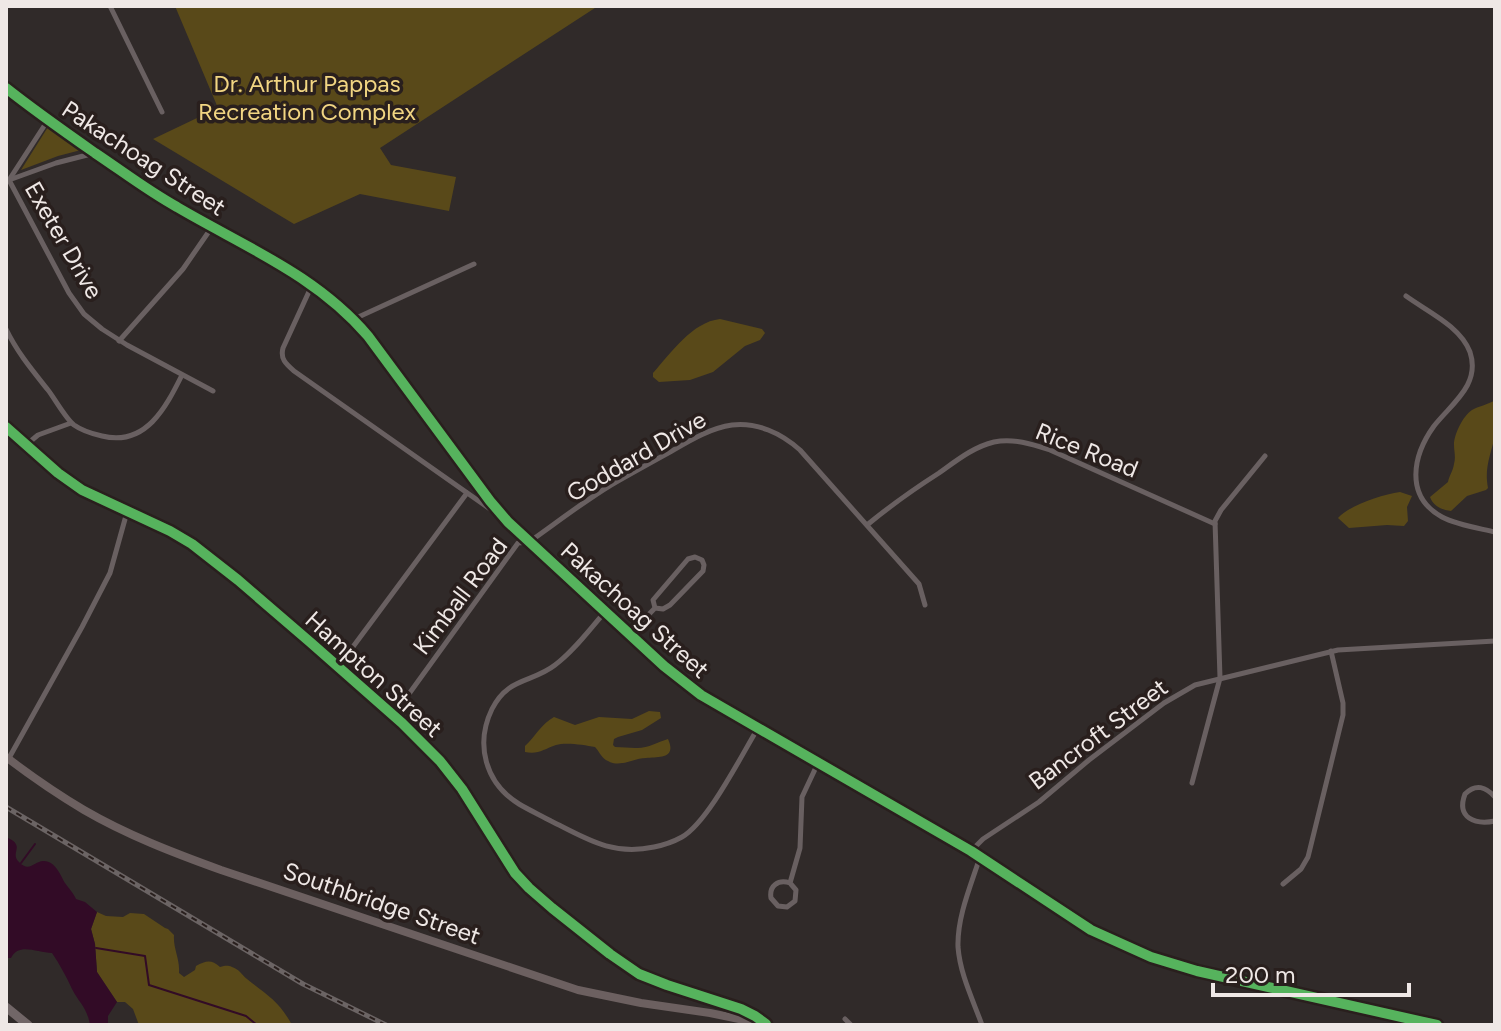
<svg xmlns="http://www.w3.org/2000/svg" width="1501" height="1031" viewBox="0 0 1501 1031" font-family="Figtree,sans-serif">
  <style>
    .green { fill: #594919 }
    .water { fill: #320b26 }
    .lines { fill: none; stroke-linecap: round; stroke-linejoin: round }
    .stream { stroke: #320b26; stroke-width: 2 }
    .street { stroke: #696061; stroke-width: 5 }
    .secondary { stroke: #6c6263; stroke-width: 7 }
    .primary { stroke: #6c6060; stroke-width: 8 }
    .highway { stroke: #716667; stroke-width: 9 }
    .rail-casing { stroke: #6b6464; stroke-width: 5 }
    .rail { stroke: #291f1d; stroke-width: 2; stroke-dasharray: 6; stroke-linecap: butt }
    .cycleway-casing { stroke: #291f1d; stroke-width: 15 }
    .cycleway { stroke: #56b35d; stroke-width: 10 }
    .labels { text-anchor: middle; dominant-baseline: central; stroke-width: 7; stroke-linejoin: round; paint-order: stroke }
    .park-label { font-size: 24px; fill: #f1d582; stroke: #291f1d }
    .street-label { font-size: 24px; fill: #efe8e6; stroke: #291f1d }
  </style>
  <rect width="100%" height="100%" fill="#302a29"/>
  <g class="green">
    <path d="M175 6H598L380 148 391 165 456 177 449 211 360 194 294 224 153 139 218 108Z"/>
    <path d="M48 127 81 150 58 156 21 170Z"/>
    <path d="M720 319 762 329 765 333 760 340 745 346 713 372 690 380 659 382 653 377V373C671 353 692 322 720 319Z"/>
    <path d="M1495 400C1495 411 1497 424 1495 435 1491 455 1484 467 1488 488L1486 490 1467 496 1451 511C1442 510 1433 506 1430 497L1448 482C1449 476 1453 471 1454 464 1456 457 1454 451 1454 445 1454 434 1463 416 1472 410 1478 406 1488 405 1495 400Z"/>
    <path d="M1400 492 1412 496 1407 507 1408 521 1404 526 1387 525 1349 528 1338 518C1350 505 1381 495 1400 492Z"/>
    <path d="M649 711 660 712 661 718 642 730 618 737 614 739 613 745 615 747C622 747 629 748 635 748 647 749 658 742 668 739 677 759 659 757 646 758 634 758 620 768 608 761 602 759 599 751 595 747 584 745 566 742 556 745 544 749 538 755 525 752V746C535 737 541 724 554 717L575 725 599 717 632 719Z"/>
    <path d="M97 912 106 916 123 917 130 913 144 914 165 928 168 929 174 935C173 949 180 958 179 973L184 977 195 970 196 966C206 961 211 959 220 967 225 966 227 965 232 967 239 969 242 975 247 979 267 995 279 1001 292 1025H139L133 1009 125 1002H117L97 972 95 944 91 929Z"/>
  </g>
  <path class="water" d="M6 837C27 846 9 852 19 862 29 873 35 861 43 861 55 860 61 876 65 883 69 889 73 892 76 899L85 902 97 912 91 929 95 944 97 972 117 1002 108 1016V1025H90C87 1007 79 1003 72 989 66 976 60 965 52 953 37 953 19 942 11 958H6Z"/>
  <g class="lines">
    <g class="stream">
      <path d="M21 863 35 844"/>
      <path d="M96 948 145 956 149 985 246 1016 257 1025"/>
    </g>
    <g class="street">
      <path d="M110 6 162 112"/>
      <path d="M48 120 9 180 69 293 84 314 102 329 127 345 213 391"/>
      <path d="M9 180 56 163 95 153"/>
      <path d="M312 285 283 348C280 359 286 364 294 371L500 516"/>
      <path d="M1406 296C1428 312 1460 326 1470 352 1481 385 1451 404 1434 426 1413 455 1404 496 1442 517 1457 525 1478 528 1495 532"/>
      <path d="M354 319 474 264"/>
      <path d="M6 329C17 352 32 370 48 390 55 399 66 419 74 425 81 430 93 434 102 436 146 447 166 407 182 375"/>
      <path d="M119 341 183 269 212 227"/>
      <path d="M6 427 58 473 82 490 170 531 192 544 238 580 310 642 402 723 440 761 462 789 512 867 529 888 610 954 631 970 648 978 741 1009 762 1021"/>
      <path d="M26 445 38 435 71 423"/>
      <path d="M867 525C890 506 914 489 939 473 956 461 973 447 994 442 1013 438 1032 444 1050 450L1215 524"/>
      <path d="M605 612C589 630 574 651 555 665 532 683 508 677 492 709 475 744 485 783 519 804 529 810 540 815 551 821 587 839 612 856 654 847 664 845 673 842 682 837 708 822 741 756 758 728"/>
      <path d="M630 634 655 608 653 600 688 559 695 557 702 560 704 565 703 571 670 605 663 609 655 608"/>
      <path d="M338 667 467 493"/>
      <path d="M393 716 518 543 529 542C556 523 583 502 611 485 630 474 650 463 670 452 689 441 710 428 732 425 757 422 781 433 800 450L919 584 925 605"/>
      <path d="M9 758 82 627 110 573 127 512"/>
      <path d="M1192 783 1220 678 1215 521 1221 510 1265 456"/>
      <path d="M1495 797C1486 787 1476 783 1465 794 1456 818 1475 825 1495 821"/>
      <path d="M971 851 983 839 1039 802 1089 760 1164 703 1195 685 1338 650 1495 641"/>
      <path d="M980 857C971 885 957 917 958 947 960 974 973 1000 982 1025"/>
      <path d="M790 883 796 890 795 901 787 907 778 906 771 898C769 886 778 879 790 883L800 848 802 797 818 763"/>
      <path d="M1283 884 1301 869 1308 857 1343 715V703L1331 651"/>
      <path d="M845 1019 851 1025"/>
    </g>
    <path class="secondary" d="M6 88C35 111 65 132 95 153 122 171 148 191 177 207 245 247 316 275 368 336L490 501 508 522 664 666 701 695 971 851 1091 930 1151 957 1197 971 1437 1025"/>
    <path class="primary" d="M6 757C31 776 57 794 84 810 127 835 174 853 221 870L578 990 641 1003 710 1013 768 1025"/>
    <path class="highway" d="M6 1007 28 1025"/>
    <defs>
      <path id="rail" d="M6 807 303 984 386 1025"/>
    </defs>
    <use href="#rail" class="rail-casing"/>
    <use href="#rail" class="rail"/>
    <defs>
      <g id="cycleway">
        <path d="M6 88C35 111 65 132 95 153 122 171 148 191 177 207 245 247 316 275 368 336L490 501 508 522 664 666 701 695 971 851 1091 930 1151 957 1197 971 1437 1025"/>
        <path d="M6 427 58 473 82 490 170 531 192 544 238 580 310 642 402 723 440 761 462 789 515 873 529 888 552 908 610 954 639 974 667 985 741 1009 755 1016 766 1024"/>
      </g>
    </defs>
    <use href="#cycleway" class="cycleway-casing"/>
    <use href="#cycleway" class="cycleway"/>
  </g>
  <g class="labels">
    <g class="park-label">
      <text x="307" y="83">Dr. Arthur Pappas<tspan x="307" dy="28">Recreation Complex</tspan></text>
    </g>
    <g class="street-label">
      <text transform="translate(144 158) rotate(33)">Pakachoag Street</text>
      <text transform="translate(64 240) rotate(60)">Exeter Drive</text>
      <text transform="translate(1087 450) rotate(22)">Rice Road</text>
      <text transform="translate(636 456) rotate(-30)">Goddard Drive</text>
      <text transform="translate(460 596) rotate(-53)">Kimball Road</text>
      <text transform="translate(635 610) rotate(42)">Pakachoag Street</text>
      <text transform="translate(374 674) rotate(42)">Hampton Street</text>
      <text transform="translate(1098 734) rotate(-37)">Bancroft Street</text>
      <text transform="translate(382 903) rotate(19)">Southbridge Street</text>
    </g>
  </g>
  <rect width="1501" height="1031" fill="none" stroke="#efe8e6" stroke-width="16"/>
  <path d="M1213 983v12h196v-12" fill="none" stroke="#efe8e6" stroke-width="4"/>
  <text x="1225" y="983" font-size="24" fill="#efe8e6" stroke="#291f1d" stroke-width="6" paint-order="stroke">200 m</text>
</svg>
